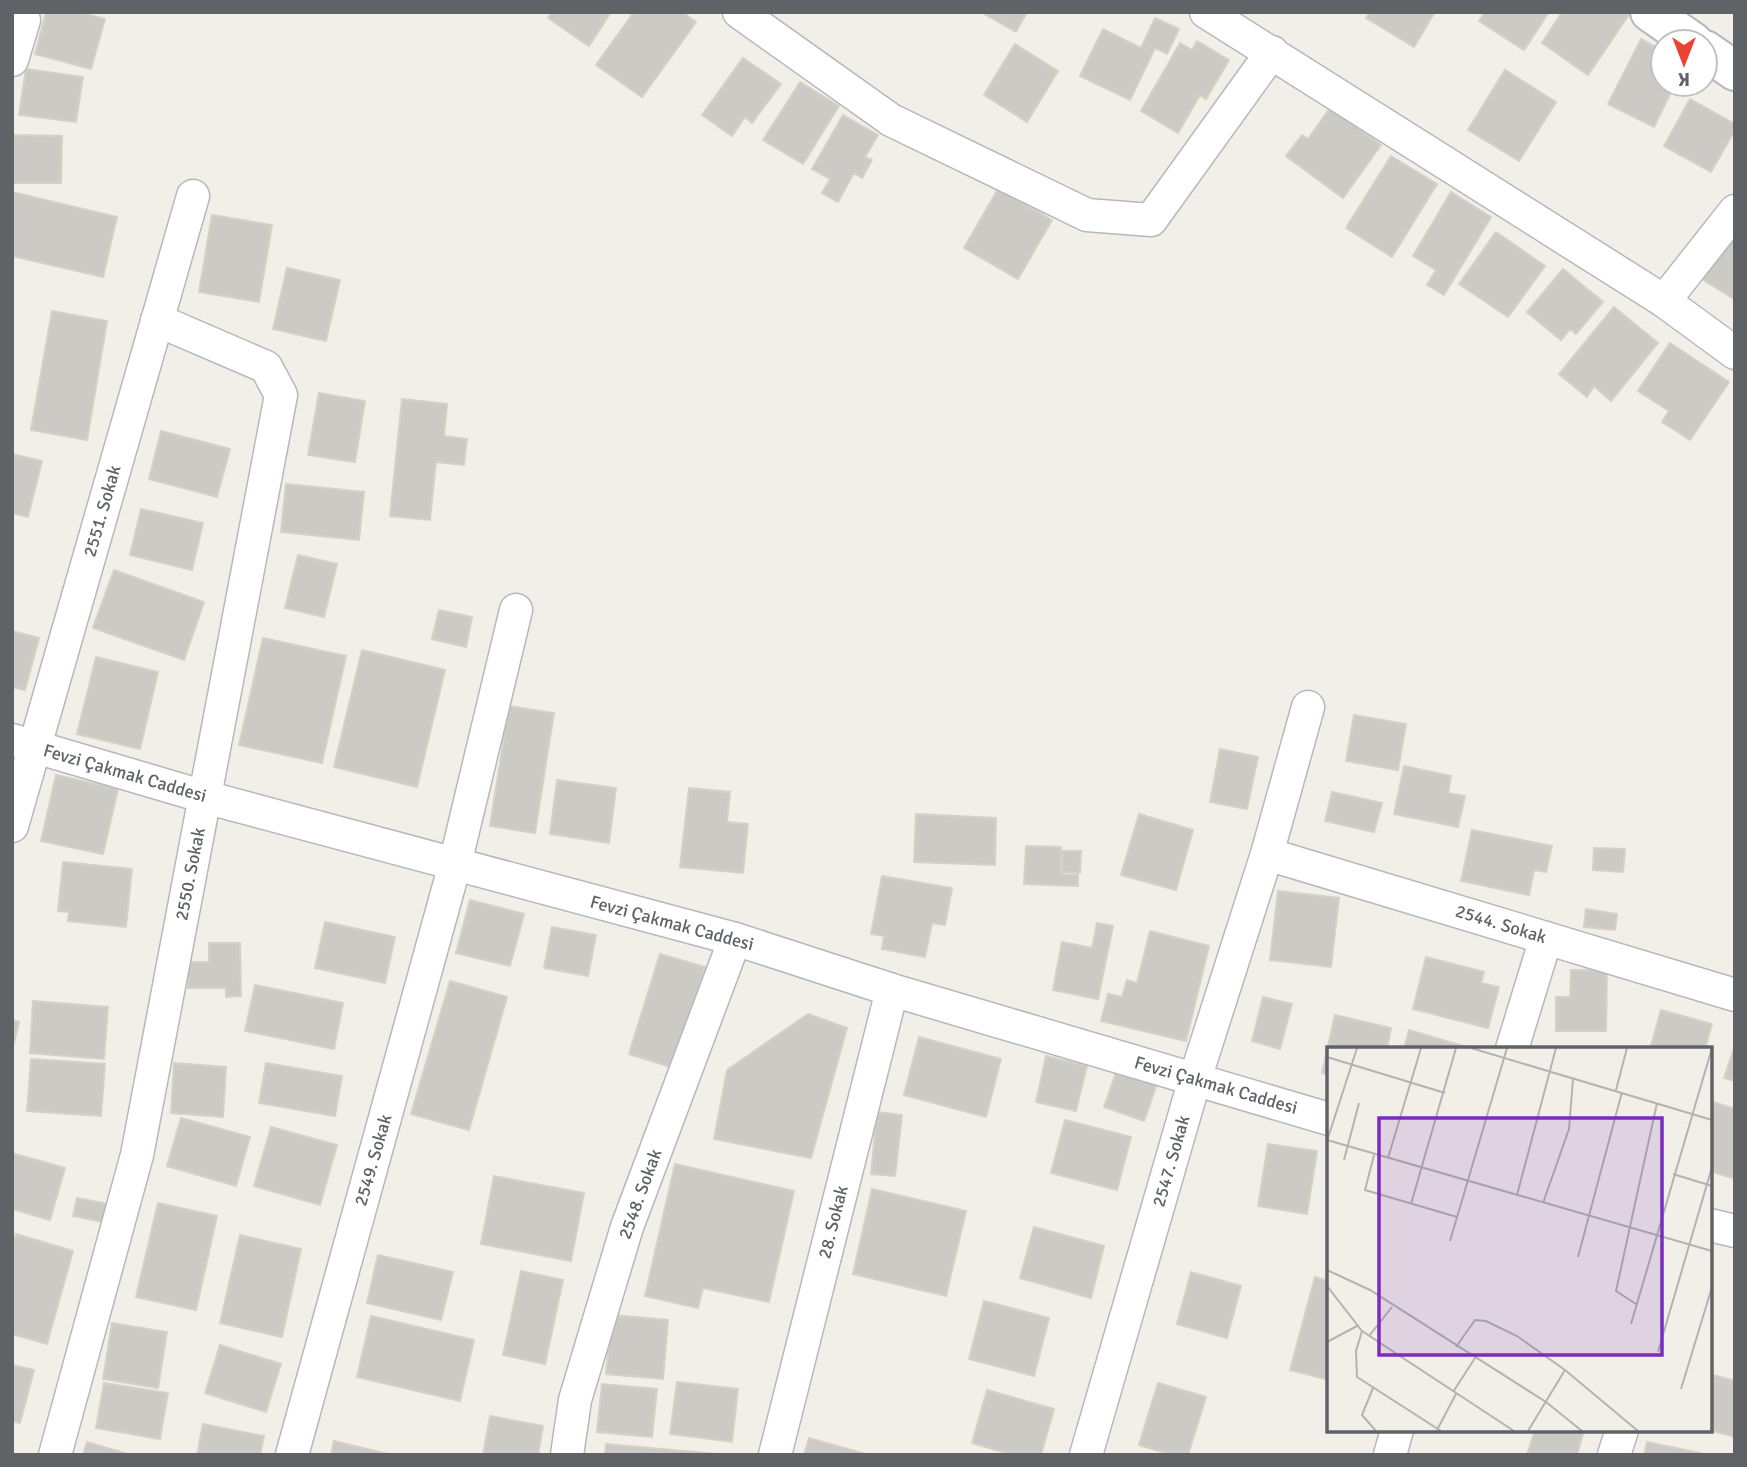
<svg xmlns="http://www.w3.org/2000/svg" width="1747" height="1467" viewBox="0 0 1747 1467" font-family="Signika,sans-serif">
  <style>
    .building { fill: #cccac5; stroke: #d6d1c6; stroke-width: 2 }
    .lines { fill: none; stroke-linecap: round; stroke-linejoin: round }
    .minor-casing { stroke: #b5b8bc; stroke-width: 35 }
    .tertiary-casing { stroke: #b5b8bc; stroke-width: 42 }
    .minor { stroke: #fff; stroke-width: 32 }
    .tertiary { stroke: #fff; stroke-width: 38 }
    .labels { text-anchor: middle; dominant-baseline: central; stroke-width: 6; stroke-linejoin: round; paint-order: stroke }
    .street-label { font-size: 18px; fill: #5f6368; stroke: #fff }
    .inset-road { fill: none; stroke: #b3b3b1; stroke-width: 2 }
    .view { fill: #7b2cbf; fill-opacity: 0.15; stroke: #7b2cbf; stroke-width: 3.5 }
    .inset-edge { fill: none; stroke: #5f6368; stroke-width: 3.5 }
  </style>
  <rect width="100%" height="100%" fill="#f1efe8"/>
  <g class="building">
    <path d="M46 12H79L105 19 91 69 35 54Z"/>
    <path d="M552 12H611L589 46 548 18Z"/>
    <path d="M634 12H682L696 22 642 97 596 65Z"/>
    <path d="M981 12H1027L1016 32Z"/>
    <path d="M1370 12H1435L1414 47 1366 18Z"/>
    <path d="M1485 12H1549L1524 50 1479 21Z"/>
    <path d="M1562 12H1628L1630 13 1588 75 1542 43Z"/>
    <path d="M1155 18 1179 29 1167 54 1155 48 1130 100 1080 76 1103 29 1141 48Z"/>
    <path d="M1641 39 1663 51V84H1675L1654 127 1608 104Z"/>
    <path d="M1197 41 1229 60 1206 99 1200 95 1178 133 1141 111 1180 43 1192 50Z"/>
    <path d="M1015 44 1058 71 1027 122 984 95Z"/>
    <path d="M743 58 781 84 752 123 745 117 732 136 702 115Z"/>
    <path d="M26 69 83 77 76 122 19 115Z"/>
    <path d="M1505 70 1556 102 1519 161 1468 130Z"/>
    <path d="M800 82 839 106 803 164 763 140Z"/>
    <path d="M1690 99 1735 124V130L1711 172 1664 146Z"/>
    <path d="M1330 108 1381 145 1343 198 1286 156 1302 135 1308 139Z"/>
    <path d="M843 115 878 135 865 157 872 160 862 178 854 173 838 202 822 193 830 179 812 169Z"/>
    <path d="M12 135 62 136 61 183H12Z"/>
    <path d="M1391 156 1437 184 1392 257 1346 228Z"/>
    <path d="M998 189 1052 220 1018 279 964 248Z"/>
    <path d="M12 192 117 217 103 277 12 256Z"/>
    <path d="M1451 192 1491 217 1444 295 1427 285 1436 270 1413 256Z"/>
    <path d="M212 215 272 225 259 302 199 292Z"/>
    <path d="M1735 228V299H1734L1702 279Z"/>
    <path d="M1496 232 1545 266 1508 317 1459 284Z"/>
    <path d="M287 268 340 280 326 341 273 329Z"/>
    <path d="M1563 269 1603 302 1576 334 1570 329 1561 340 1527 312Z"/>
    <path d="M1614 307 1658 343 1611 401 1594 386 1587 397 1559 374Z"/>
    <path d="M52 311 107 321 87 440 31 430Z"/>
    <path d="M1670 343 1729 382 1690 440 1662 422 1669 411 1638 391Z"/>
    <path d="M319 393 365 401 355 462 308 455Z"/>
    <path d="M402 399 447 404 444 436 467 439 464 465 436 462 430 520 390 516Z"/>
    <path d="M161 431 230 449 217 497 149 479Z"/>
    <path d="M12 454 42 461 28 517 12 513Z"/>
    <path d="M286 484 364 492 359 540 281 532Z"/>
    <path d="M141 509 203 523 192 570 130 555Z"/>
    <path d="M298 555 337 564 324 617 285 608Z"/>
    <path d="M114 570 204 602 184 660 93 628Z"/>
    <path d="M439 610 472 617 466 647 432 639Z"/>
    <path d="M12 631 39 638 25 690 12 687Z"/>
    <path d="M263 638 346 656 322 763 239 745Z"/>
    <path d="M362 650 445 670 417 787 334 767Z"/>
    <path d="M96 657 158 672 140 749 77 734Z"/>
    <path d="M509 706 554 713 535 833 490 826Z"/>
    <path d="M1354 715 1406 724 1398 770 1346 761Z"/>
    <path d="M1220 749 1258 757 1247 809 1210 802Z"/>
    <path d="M1404 766 1451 776 1448 793 1465 796 1458 827 1394 814Z"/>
    <path d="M56 775 118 789 103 854 41 841Z"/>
    <path d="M557 780 616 788 609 843 550 834Z"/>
    <path d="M689 788 730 792 727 822 748 824 743 873 680 867Z"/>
    <path d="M1332 792 1382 803 1374 832 1325 821Z"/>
    <path d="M916 814 996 818 995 865 914 862Z"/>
    <path d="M1139 814 1193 830 1176 890 1121 875Z"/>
    <path d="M1472 830 1552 846 1546 872 1534 870 1529 895 1461 881Z"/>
    <path d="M1026 846 1061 847V874L1078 875V886L1024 884Z"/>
    <path d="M1594 848 1625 849 1623 872 1593 870Z"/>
    <path d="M1063 851H1081L1080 873 1062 872Z"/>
    <path d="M63 862 132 869 126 927 68 921 69 912 58 911Z"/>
    <path d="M882 876 952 888 945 925 932 923 925 957 882 949 884 936 871 934Z"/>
    <path d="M1278 891 1339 898 1331 967 1270 960Z"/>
    <path d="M470 900 524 914 510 966 456 953Z"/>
    <path d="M1586 909 1617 914 1615 930 1584 927Z"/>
    <path d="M325 922 395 937 385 983 315 968Z"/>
    <path d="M1097 923 1113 926 1098 999 1053 990 1062 942 1092 948Z"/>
    <path d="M552 927 596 935 588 976 544 968Z"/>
    <path d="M1150 931 1209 946 1186 1041 1101 1021 1108 994 1122 997 1127 980 1137 983Z"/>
    <path d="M209 943H240L241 996 226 997V988H188V962H209Z"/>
    <path d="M660 954 705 967 674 1068 629 1054Z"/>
    <path d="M1426 957 1484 972 1481 983 1499 987 1488 1028 1413 1009Z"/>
    <path d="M1571 970H1607L1606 1031H1556V997H1570Z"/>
    <path d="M450 981 507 997 469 1130 411 1114Z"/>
    <path d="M255 985 343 1003 334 1049 245 1031Z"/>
    <path d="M1263 997 1292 1004 1280 1049 1252 1041Z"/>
    <path d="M33 1001 108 1007 104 1059 30 1053Z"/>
    <path d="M1661 1010 1712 1024 1705 1049H1650Z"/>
    <path d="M808 1014 847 1028 811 1158 714 1139 727 1070Z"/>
    <path d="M1335 1015 1391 1028 1387 1049H1329V1075L1322 1073Z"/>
    <path d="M12 1020 19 1022 12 1051Z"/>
    <path d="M1409 1030 1473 1049H1404Z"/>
    <path d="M919 1037 1001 1059 986 1117 904 1095Z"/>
    <path d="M1735 1045V1081L1724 1078Z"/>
    <path d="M1046 1056 1087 1066 1076 1111 1036 1102Z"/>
    <path d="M31 1059 105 1064 101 1116 27 1111Z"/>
    <path d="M174 1063 226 1067 223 1117 171 1113Z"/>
    <path d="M266 1063 342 1076 335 1116 259 1103Z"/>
    <path d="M1119 1064 1159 1078 1144 1121 1104 1107Z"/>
    <path d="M1710 1101 1735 1109V1179L1710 1171Z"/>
    <path d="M877 1112 902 1115 895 1176 871 1174Z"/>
    <path d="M181 1118 250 1137 236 1186 167 1166Z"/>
    <path d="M1065 1120 1131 1137 1117 1190 1051 1173Z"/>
    <path d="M271 1127 337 1145 320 1205 254 1186Z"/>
    <path d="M1268 1144 1317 1151 1307 1214 1258 1206Z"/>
    <path d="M12 1153 65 1168 50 1220 12 1209Z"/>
    <path d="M675 1164 794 1191 769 1302 703 1288 698 1308 645 1296Z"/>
    <path d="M494 1176 584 1193 571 1261 481 1244Z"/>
    <path d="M872 1189 966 1211 946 1296 853 1274Z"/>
    <path d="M77 1198 108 1204 104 1222 73 1216Z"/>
    <path d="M158 1203 217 1216 196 1310 136 1297Z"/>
    <path d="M1034 1227 1104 1246 1091 1298 1020 1278Z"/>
    <path d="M16 1234 73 1251 47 1344 12 1334V1247Z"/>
    <path d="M240 1235 301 1249 282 1337 220 1323Z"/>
    <path d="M378 1255 453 1272 441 1320 367 1303Z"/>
    <path d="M521 1271 563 1280 545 1364 503 1355Z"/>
    <path d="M1191 1272 1241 1286 1227 1338 1177 1324Z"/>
    <path d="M1315 1277 1329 1281V1380L1290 1370Z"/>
    <path d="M984 1301 1049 1318 1034 1376 969 1359Z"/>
    <path d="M612 1315 668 1320 663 1379 606 1374Z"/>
    <path d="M371 1316 474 1340 460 1401 357 1377Z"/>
    <path d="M112 1323 167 1332 158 1388 103 1379Z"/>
    <path d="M220 1345 281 1364 266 1412 205 1393Z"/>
    <path d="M12 1365 34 1370 20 1423 12 1421Z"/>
    <path d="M1710 1374 1735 1381V1437L1709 1430Z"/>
    <path d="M677 1382 738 1389 732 1442 670 1434Z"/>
    <path d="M104 1383 168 1393 160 1439 96 1428Z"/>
    <path d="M1158 1383 1206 1397 1188 1455H1172L1139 1445Z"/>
    <path d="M602 1384 657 1389 652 1437 597 1432Z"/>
    <path d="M987 1390 1054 1409 1041 1455H1013L972 1443Z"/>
    <path d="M490 1416 543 1426 538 1455H483Z"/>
    <path d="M203 1424 264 1436 260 1455H197Z"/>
    <path d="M1535 1430H1584L1577 1455H1527Z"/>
    <path d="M809 1438 869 1455H804Z"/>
    <path d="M334 1441 392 1455H331Z"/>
    <path d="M87 1442 131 1455H83Z"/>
    <path d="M1647 1442 1705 1454V1455H1644Z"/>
    <path d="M606 1444 717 1454V1455H605Z"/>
  </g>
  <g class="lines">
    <defs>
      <g id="minor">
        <path d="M739 12 891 120 1087 215 1151 220 1272 52"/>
        <path d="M1206 12 1664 301 1735 353"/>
        <path d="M12 60 24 20"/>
        <path d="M1664 301 1735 211"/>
        <path d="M12 740 205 797 735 939 892 990 1329 1119"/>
        <path d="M12 826 193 196"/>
        <path d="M1267 854 1735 995"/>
        <path d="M1512 1049 1546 938"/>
        <path d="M1710 1225 1735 1231"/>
        <path d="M55 1455 137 1155 281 395 266 367 157 320"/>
        <path d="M292 1455 455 864 516 610"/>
        <path d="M567 1455 575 1400 627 1227 735 939"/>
        <path d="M775 1455 892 990"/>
        <path d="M1086 1455 1195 1079 1267 854 1308 707"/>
        <path d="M1390 1455 1397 1430"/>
        <path d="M1614 1455 1622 1430"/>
      </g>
      <g id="tertiary">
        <path d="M1650 12 1693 42"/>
        <path d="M1705 50 1735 71"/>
      </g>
    </defs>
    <use href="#minor" class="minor-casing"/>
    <use href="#tertiary" class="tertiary-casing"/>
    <use href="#minor" class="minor"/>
    <use href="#tertiary" class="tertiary"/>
  </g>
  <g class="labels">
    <g class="street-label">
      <text transform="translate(102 511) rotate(-74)">2551. Sokak</text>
      <text transform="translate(125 773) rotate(16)">Fevzi Çakmak Caddesi</text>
      <text transform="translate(190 874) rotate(-79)">2550. Sokak</text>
      <text transform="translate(672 923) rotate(15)">Fevzi Çakmak Caddesi</text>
      <text transform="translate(1501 924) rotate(17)">2544. Sokak</text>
      <text transform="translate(1216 1085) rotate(16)">Fevzi Çakmak Caddesi</text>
      <text transform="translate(373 1160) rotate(-74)">2549. Sokak</text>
      <text transform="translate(1171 1161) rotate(-74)">2547. Sokak</text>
      <text transform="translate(640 1194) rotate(-70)">2548. Sokak</text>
      <text transform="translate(833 1222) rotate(-76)">28. Sokak</text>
    </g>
  </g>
  <g transform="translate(1327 1047)">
    <rect width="385" height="385" fill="#f1efe8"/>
    <path class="inset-road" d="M144 1 385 73M0 10 118 46M289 43 300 1M0 93 385 204M0 94 30 1M47 108 38 143 130 170M61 111 94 1M17 113 32 56M346 127 385 139M190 148 229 1M216 156 242 82 246 32M84 157 129 1M123 194 180 1M251 210 295 45M0 223 43 243 219 355 255 384M0 239 35 284 187 384M309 257 289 244 330 56M304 277 385 1M35 284 29 304 30 330 114 384M42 289 65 260M0 295 30 279M129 300 148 273 159 274 190 289 238 323 311 384M331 305 385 120M46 341 35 368 49 384M354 342 385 240M126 345 148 311M110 383 129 347M201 384 238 323"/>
    <path class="view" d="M52 71H335V308H52Z"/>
    <rect width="385" height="385" class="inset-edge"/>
  </g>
  <rect width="1747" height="1467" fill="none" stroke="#5f6368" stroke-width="28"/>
  <g transform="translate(1684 63) rotate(180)"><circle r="33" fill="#ffffff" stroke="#bfc1c3" stroke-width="2"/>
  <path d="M0-5L12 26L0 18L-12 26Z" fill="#ea4335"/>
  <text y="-10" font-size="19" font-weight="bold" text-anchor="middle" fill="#5f6368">K</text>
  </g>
</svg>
